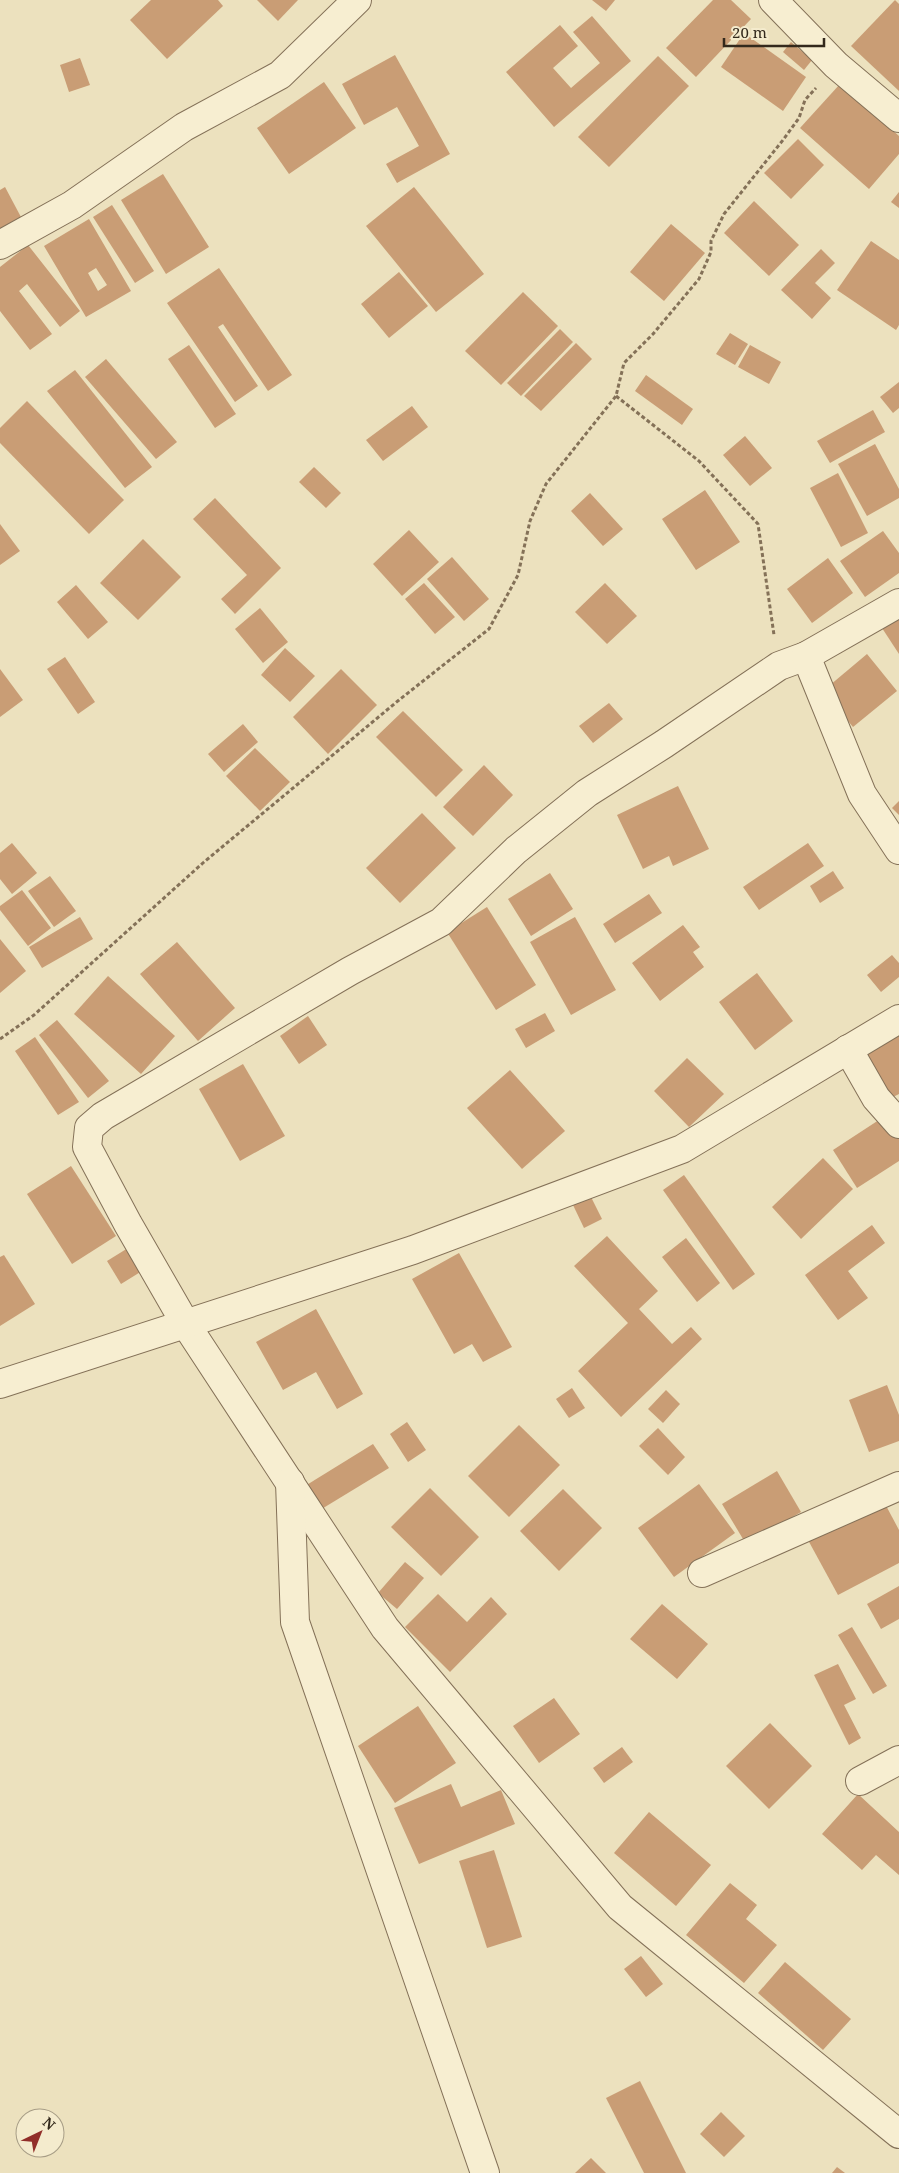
<svg xmlns="http://www.w3.org/2000/svg" width="899" height="2173" viewBox="0 0 899 2173" font-family="'Noto Serif',serif">
  <style>
    .building { fill: #c99d75; fill-rule: evenodd }
    .lines { fill: none; stroke-linecap: round; stroke-linejoin: round }
    .minor-casing { stroke: #847158; stroke-width: 30 }
    .path { stroke: #847158; stroke-width: 3; stroke-dasharray: 4 2.5; stroke-linecap: butt }
    .minor { stroke: #f7eed1; stroke-width: 28 }
  </style>
  <rect width="100%" height="100%" fill="#ece1be"/>
  <g class="building">
    <path d="M151 0H218L223 6 167 59 130 20Z"/>
    <path d="M257 0H298L278 21Z"/>
    <path d="M592 0H615L606 11Z"/>
    <path d="M713 0H731L751 19 696 77 666 48Z"/>
    <path d="M895 0 899 4V91L851 46Z"/>
    <path d="M592 16 631 61 554 127 506 72 560 25 578 46 553 68 571 88 600 63 573 32Z"/>
    <path d="M744 33 806 77 783 111 721 67Z"/>
    <path d="M791 42 812 60 804 70 783 52Z"/>
    <path d="M395 55 450 154 397 183 386 164 419 146 397 107 364 125 342 84Z"/>
    <path d="M658 56 689 86 609 167 578 137Z"/>
    <path d="M80 58 90 85 69 92 60 65Z"/>
    <path d="M324 82 356 128 289 174 257 128Z"/>
    <path d="M840 84 899 136V154L869 189 800 128Z"/>
    <path d="M798 139 824 165 791 199 764 173Z"/>
    <path d="M163 174 209 247 166 274 121 200Z"/>
    <path d="M5 187 22 219 0 231V190Z"/>
    <path d="M414 187 484 274 436 312 366 226Z"/>
    <path d="M899 192V208L891 202Z"/>
    <path d="M754 201 799 245 769 276 724 233Z"/>
    <path d="M112 205 154 271 135 283 93 217Z"/>
    <path d="M89 219 131 291 86 317 44 246ZM96 268 107 285 98 291 88 273Z"/>
    <path d="M671 224 705 253 664 301 630 272Z"/>
    <path d="M871 241 899 260V325L896 330 837 290Z"/>
    <path d="M28 245 80 311 60 327 27 284 19 291 52 334 30 350 0 311V267Z"/>
    <path d="M821 249 835 263 815 283 831 298 812 319 781 290Z"/>
    <path d="M219 268 292 375 268 391 223 324 218 327 258 386 235 402 167 303Z"/>
    <path d="M399 272 428 306 389 338 361 304Z"/>
    <path d="M523 292 558 326 501 385 465 351Z"/>
    <path d="M560 329 573 342 521 396 507 383Z"/>
    <path d="M730 333 748 344 735 365 716 354Z"/>
    <path d="M576 343 592 359 541 411 524 396Z"/>
    <path d="M189 345 236 414 215 428 168 359Z"/>
    <path d="M750 345 781 362 769 384 738 367Z"/>
    <path d="M106 359 177 442 156 459 85 377Z"/>
    <path d="M75 370 152 467 125 488 47 391Z"/>
    <path d="M646 375 693 409 682 425 635 391Z"/>
    <path d="M899 382V408L893 413 880 397Z"/>
    <path d="M27 401 124 500 89 534 0 443V428Z"/>
    <path d="M412 406 428 427 383 461 366 440Z"/>
    <path d="M873 410 885 432 830 463 817 441Z"/>
    <path d="M745 436 772 468 750 486 723 455Z"/>
    <path d="M875 444 899 489V498L867 516 838 464Z"/>
    <path d="M314 467 341 493 326 508 299 482Z"/>
    <path d="M838 473 868 533 841 547 810 488Z"/>
    <path d="M705 490 740 542 696 570 662 519Z"/>
    <path d="M590 493 623 529 603 546 571 511Z"/>
    <path d="M215 498 281 568 235 614 221 599 247 575 193 519Z"/>
    <path d="M0 524 20 551 0 565Z"/>
    <path d="M409 530 439 562 402 596 373 564Z"/>
    <path d="M883 531 899 553V573L865 597 840 561Z"/>
    <path d="M143 539 181 577 138 620 100 583Z"/>
    <path d="M452 557 489 599 464 621 427 579Z"/>
    <path d="M828 558 853 593 812 623 787 589Z"/>
    <path d="M424 583 455 617 435 634 405 599Z"/>
    <path d="M605 583 637 616 607 644 575 612Z"/>
    <path d="M76 585 108 622 88 639 57 602Z"/>
    <path d="M260 608 288 642 263 663 235 629Z"/>
    <path d="M899 617V654L882 628Z"/>
    <path d="M285 648 315 676 290 702 261 675Z"/>
    <path d="M867 654 897 691 853 727 823 691Z"/>
    <path d="M65 657 95 702 78 714 47 669Z"/>
    <path d="M0 669 23 700 0 717Z"/>
    <path d="M341 669 377 705 328 754 293 717Z"/>
    <path d="M609 703 623 719 593 743 579 726Z"/>
    <path d="M403 711 463 770 436 797 376 737Z"/>
    <path d="M243 724 258 742 224 772 208 754Z"/>
    <path d="M255 748 290 782 260 811 226 776Z"/>
    <path d="M484 765 513 795 473 836 443 807Z"/>
    <path d="M678 786 709 849 673 866 669 856 643 869 617 815Z"/>
    <path d="M899 801V815L892 808Z"/>
    <path d="M422 813 456 848 400 903 366 868Z"/>
    <path d="M12 843 37 873 12 894 0 879V853Z"/>
    <path d="M808 843 824 866 759 910 743 887Z"/>
    <path d="M833 871 844 888 820 903 810 886Z"/>
    <path d="M550 873 573 909 531 936 508 899Z"/>
    <path d="M50 876 76 911 54 927 28 891Z"/>
    <path d="M22 890 51 928 28 946 0 910V906Z"/>
    <path d="M649 894 662 913 615 943 603 924Z"/>
    <path d="M487 907 536 985 496 1010 447 932Z"/>
    <path d="M80 917 93 939 42 968 29 947Z"/>
    <path d="M575 917 616 990 571 1015 530 942Z"/>
    <path d="M683 925 700 947 693 952 704 967 660 1001 632 963Z"/>
    <path d="M0 939 26 971 0 993Z"/>
    <path d="M177 942 235 1008 198 1041 140 974Z"/>
    <path d="M892 955 899 963V977L881 992 867 975Z"/>
    <path d="M757 973 793 1021 755 1050 719 1002Z"/>
    <path d="M108 976 175 1036 141 1074 74 1014Z"/>
    <path d="M545 1013 555 1031 526 1048 515 1029Z"/>
    <path d="M308 1016 327 1045 299 1064 280 1036Z"/>
    <path d="M57 1020 109 1081 88 1098 39 1035Z"/>
    <path d="M899 1031V1094L885 1101 860 1051Z"/>
    <path d="M35 1037 79 1102 58 1115 15 1051Z"/>
    <path d="M687 1058 724 1094 689 1127 654 1091Z"/>
    <path d="M243 1064 285 1136 240 1161 199 1089Z"/>
    <path d="M510 1070 565 1131 522 1169 467 1108Z"/>
    <path d="M885 1116 899 1137V1161L857 1188 833 1150Z"/>
    <path d="M823 1158 853 1189 801 1239 772 1207Z"/>
    <path d="M71 1166 116 1236 72 1264 27 1194Z"/>
    <path d="M684 1175 755 1274 733 1290 663 1190Z"/>
    <path d="M591 1197 602 1219 584 1228 573 1205Z"/>
    <path d="M872 1225 885 1243 848 1271 868 1298 838 1320 805 1275Z"/>
    <path d="M607 1236 658 1291 639 1309 672 1344 691 1327 702 1339 621 1417 578 1371 628 1323 574 1266Z"/>
    <path d="M686 1238 720 1283 697 1302 662 1257Z"/>
    <path d="M128 1248 142 1271 121 1284 107 1261Z"/>
    <path d="M459 1253 512 1347 483 1362 472 1344 454 1354 412 1279Z"/>
    <path d="M4 1255 35 1304 0 1326V1257Z"/>
    <path d="M316 1309 363 1394 337 1409 316 1372 283 1390 256 1342Z"/>
    <path d="M887 1385 899 1415V1441L869 1452 849 1400Z"/>
    <path d="M572 1388 585 1408 569 1418 556 1399Z"/>
    <path d="M666 1390 680 1404 663 1423 648 1409Z"/>
    <path d="M407 1422 426 1450 408 1462 390 1434Z"/>
    <path d="M519 1425 560 1465 509 1517 468 1476Z"/>
    <path d="M658 1428 685 1457 668 1475 639 1446Z"/>
    <path d="M373 1444 389 1468 320 1510 305 1486Z"/>
    <path d="M777 1471 801 1512 746 1544 722 1504Z"/>
    <path d="M699 1484 735 1533 674 1577 638 1528Z"/>
    <path d="M430 1488 479 1537 441 1576 391 1527Z"/>
    <path d="M563 1489 602 1528 559 1571 520 1531Z"/>
    <path d="M883 1500 899 1530V1563L838 1595 808 1540Z"/>
    <path d="M405 1562 424 1578 397 1609 378 1593Z"/>
    <path d="M899 1586V1619L881 1629 867 1604Z"/>
    <path d="M438 1594 467 1622 491 1597 507 1614 450 1672 405 1627Z"/>
    <path d="M662 1604 708 1644 677 1679 630 1639Z"/>
    <path d="M852 1627 887 1686 873 1694 838 1635Z"/>
    <path d="M838 1664 856 1699 844 1705 861 1738 849 1745 814 1675Z"/>
    <path d="M554 1698 580 1734 539 1763 513 1726Z"/>
    <path d="M418 1706 456 1763 395 1803 358 1746Z"/>
    <path d="M770 1723 812 1766 769 1809 726 1766Z"/>
    <path d="M622 1747 633 1762 604 1783 593 1768Z"/>
    <path d="M451 1784 461 1807 501 1790 515 1824 419 1864 394 1808Z"/>
    <path d="M858 1794 899 1832V1875L876 1855 862 1870 822 1834Z"/>
    <path d="M649 1812 711 1865 676 1906 614 1853Z"/>
    <path d="M494 1850 522 1937 487 1948 459 1861Z"/>
    <path d="M730 1883 757 1905 746 1919 777 1945 744 1983 686 1935Z"/>
    <path d="M641 1956 663 1984 646 1997 624 1969Z"/>
    <path d="M785 1962 851 2019 823 2050 758 1993Z"/>
    <path d="M640 2081 686 2173H644L606 2098Z"/>
    <path d="M721 2112 745 2136 724 2157 700 2134Z"/>
    <path d="M591 2158 606 2173H575Z"/>
    <path d="M837 2167 845 2173H832Z"/>
  </g>
  <g class="lines">
    <defs>
      <g id="minor">
        <path d="M773 0 836 65 899 118"/>
        <path d="M0 245 72 205 184 127 280 75 357 0"/>
        <path d="M899 603 806 656 779 666 664 744 587 793 516 850 441 922 350 971 103 1116 89 1128 87 1147 128 1224 185 1323 385 1628 620 1907 899 2134"/>
        <path d="M806 656 862 794 899 850"/>
        <path d="M848 1049 876 1098 899 1124"/>
        <path d="M0 1384 413 1250 682 1149 899 1019"/>
        <path d="M290 1482 295 1622 485 2173"/>
        <path d="M702 1573 899 1486"/>
        <path d="M860 1781 899 1760"/>
      </g>
    </defs>
    <use href="#minor" class="minor-casing"/>
    <g class="path">
      <path d="M616 396 699 461 758 524 774 635"/>
      <path d="M0 1039 34 1015 204 862 399 700 489 629 518 575 530 521 546 484 616 396 624 363 653 334 699 279 711 252V241L724 214 783 140 799 118 805 100 816 88"/>
    </g>
    <use href="#minor" class="minor"/>
  </g>
  <g transform="translate(40 2133) rotate(43)"><circle r="24" fill="#f4ebcd" stroke="#a79d86"/>
  <path d="M0-4L9 19L0 12L-9 19Z" fill="#912e29"/>
  <text y="-8" font-size="14" font-weight="bold" text-anchor="middle" fill="#33291c">N</text>
  </g>
  <path d="M724 38v8h100v-8" fill="none" stroke="#33291c" stroke-width="2.5"/>
  <text x="732" y="38" font-size="15" fill="#33291c" stroke="#f4ebcd" stroke-width="4" paint-order="stroke">20 m</text>
</svg>
